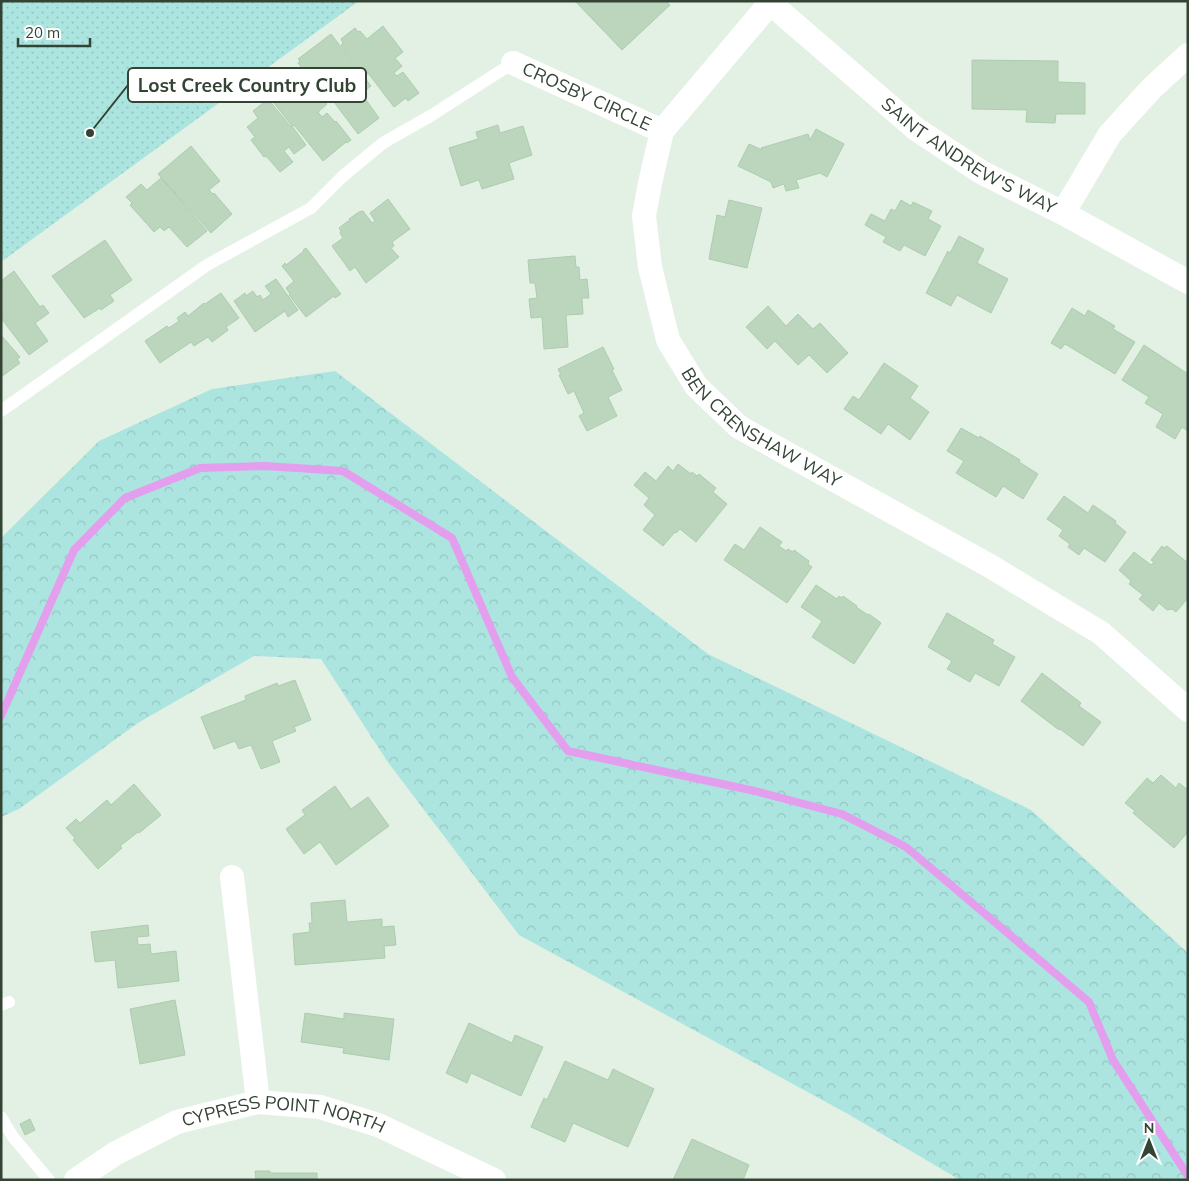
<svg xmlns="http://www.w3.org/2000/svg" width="1189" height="1181" font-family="Mulish,sans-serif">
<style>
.grass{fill:url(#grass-dots)}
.forest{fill:url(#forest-crowns)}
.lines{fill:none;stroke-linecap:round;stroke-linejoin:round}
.stream{stroke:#e39fee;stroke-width:8}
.building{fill:#bcd5bd;stroke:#accdae}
.service{stroke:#fff;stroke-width:12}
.minor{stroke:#fff;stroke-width:24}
.labels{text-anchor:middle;stroke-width:4;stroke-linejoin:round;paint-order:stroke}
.street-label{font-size:18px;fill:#334334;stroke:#fff}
.leader{fill:none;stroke:#334334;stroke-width:2}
.callout-dot{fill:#334334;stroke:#fff;stroke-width:2}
.callout{fill:#fff;stroke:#334334;stroke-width:2}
.callout-label{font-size:19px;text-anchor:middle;font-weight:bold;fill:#334334}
</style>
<defs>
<pattern id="grass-dots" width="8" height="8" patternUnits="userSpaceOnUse" patternTransform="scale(1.25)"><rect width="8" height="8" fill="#ace5e0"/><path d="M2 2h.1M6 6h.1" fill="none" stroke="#94c6c1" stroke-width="1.8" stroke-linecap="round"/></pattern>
<pattern id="forest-crowns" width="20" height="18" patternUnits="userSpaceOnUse" patternTransform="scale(1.25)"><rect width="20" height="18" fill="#ace5e0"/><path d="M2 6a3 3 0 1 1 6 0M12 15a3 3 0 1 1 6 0" fill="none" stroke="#94c6c1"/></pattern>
</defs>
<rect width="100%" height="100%" fill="#e3f1e5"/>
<path class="grass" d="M 1,1 L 359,1 L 1,262 Z"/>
<path class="forest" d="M 335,371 L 708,654 L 1031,810 L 1188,953 L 1188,1180 L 960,1180 L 848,1114 L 519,935 L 387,761 L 321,659 L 254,656 L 138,723 L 19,809 L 1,817 L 1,538 L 99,441 L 212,389 Z"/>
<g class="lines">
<path class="stream" d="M 1,716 L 74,550 L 125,498 L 200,468 L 265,466 L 343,471 L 452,538 L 512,677 L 568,751 L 755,791 L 842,814 L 906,847 L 1089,1002 L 1113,1060 L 1188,1176"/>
</g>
<path class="building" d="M 575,1 L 666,1 L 670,5 L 622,50 Z
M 383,26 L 403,52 L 395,58 L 402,66 L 394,73 L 397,76 L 403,72 L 419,93 L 408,101 L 406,98 L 394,107 L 368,73 L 365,76 L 341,45 L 343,43 L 341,39 L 355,28 L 358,32 L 360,31 L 367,39 Z
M 331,34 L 371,86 L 357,97 L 351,89 L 349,91 L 357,102 L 364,97 L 379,118 L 358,134 L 331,98 L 327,100 L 298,63 L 300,61 L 298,59 Z
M 972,60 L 1058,61 L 1058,82 L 1085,83 L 1085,114 L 1056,114 L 1055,123 L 1026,122 L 1027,110 L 972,109 Z
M 306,79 L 327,104 L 318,112 L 322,117 L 327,113 L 335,122 L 336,121 L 351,140 L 347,143 L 346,142 L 323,161 L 294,125 L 292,126 L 270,98 L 268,99 L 266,98 L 284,83 L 290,92 Z
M 268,99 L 291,127 L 292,126 L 306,145 L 294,154 L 289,147 L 284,151 L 293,162 L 280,172 L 266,156 L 264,157 L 251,140 L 255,137 L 247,127 L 258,118 L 253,111 Z
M 498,125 L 500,133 L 523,126 L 532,155 L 509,163 L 514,179 L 482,189 L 479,180 L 461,186 L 449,148 L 478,139 L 476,132 Z
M 816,129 L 844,144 L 827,177 L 820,173 L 796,180 L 799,188 L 786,191 L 784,184 L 773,188 L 771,182 L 738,166 L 749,144 L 762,150 L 761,148 L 808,134 L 810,140 Z
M 191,146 L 220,181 L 209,190 L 213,194 L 214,193 L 232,214 L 211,233 L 158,174 Z
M 161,178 L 207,231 L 187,247 L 169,227 L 164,231 L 160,227 L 154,232 L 130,205 L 132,203 L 126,197 L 141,184 L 147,190 Z
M 388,199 L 410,229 L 392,242 L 394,246 L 391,248 L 399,257 L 366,283 L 355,267 L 350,271 L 332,246 L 343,238 L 340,233 L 341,231 L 339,228 L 348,221 L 348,222 L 350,221 L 349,219 L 359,212 L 363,211 L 372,223 L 375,221 L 370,213 Z
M 729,200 L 762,208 L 747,268 L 709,259 L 717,215 L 725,217 Z
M 901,200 L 911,206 L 913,202 L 932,211 L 928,219 L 941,226 L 925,256 L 904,245 L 900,251 L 883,242 L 886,237 L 865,225 L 871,214 L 885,221 L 891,209 L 895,211 Z
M 959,236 L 984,249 L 977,263 L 1008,279 L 991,313 L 957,295 L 951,306 L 926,293 L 948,251 L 950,253 Z
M 105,240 L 132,280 L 110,295 L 114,301 L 101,310 L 100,308 L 84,318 L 52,276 Z
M 306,248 L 341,294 L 335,298 L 334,296 L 306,317 L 289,295 L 290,294 L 286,288 L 294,281 L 282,266 L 285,263 L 286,265 L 304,251 L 303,250 Z
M 575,256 L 576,267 L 579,267 L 580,280 L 587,279 L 589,298 L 582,298 L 583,314 L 566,315 L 568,347 L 544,349 L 542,317 L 531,318 L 529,299 L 537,298 L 535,283 L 530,283 L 528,260 Z
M 14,271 L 40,307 L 43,305 L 49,313 L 35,323 L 48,341 L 29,355 L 1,318 L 1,281 Z
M 276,279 L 298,310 L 288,317 L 285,311 L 255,332 L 234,301 L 245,293 L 246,296 L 253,291 L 257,297 L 260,295 L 263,300 L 271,294 L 265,286 Z
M 221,293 L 239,318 L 226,327 L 228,330 L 212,342 L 208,337 L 194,346 L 191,342 L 160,363 L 145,341 L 167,326 L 169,328 L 179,321 L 177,318 L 185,312 L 188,316 L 204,303 L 205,304 Z
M 768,306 L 786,326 L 798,314 L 813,329 L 820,323 L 848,353 L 827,373 L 809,355 L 798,365 L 775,341 L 767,349 L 746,327 Z
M 1072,308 L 1085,316 L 1088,310 L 1115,326 L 1113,329 L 1135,342 L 1115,374 L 1065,344 L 1061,349 L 1051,343 Z
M 1,335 L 20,357 L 17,359 L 20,363 L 1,377 Z
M 1144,345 L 1188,374 L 1188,431 L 1182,427 L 1175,439 L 1156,427 L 1163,414 L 1145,403 L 1149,397 L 1122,380 Z
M 603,347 L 614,369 L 612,370 L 622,390 L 608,397 L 617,416 L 587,431 L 579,416 L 584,413 L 574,391 L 568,394 L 559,375 L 561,375 L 558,369 Z
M 884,363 L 918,386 L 910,398 L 929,412 L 910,440 L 888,424 L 881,434 L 844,409 L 853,396 L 859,400 Z
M 961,428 L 979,438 L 980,436 L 1020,460 L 1019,462 L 1038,474 L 1023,499 L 1003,486 L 996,497 L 956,473 L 964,461 L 947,451 Z
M 678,464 L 691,474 L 692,472 L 697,476 L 699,474 L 716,488 L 713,492 L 727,504 L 696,542 L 680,529 L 676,533 L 675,532 L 663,546 L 643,530 L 655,515 L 644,505 L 649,498 L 634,485 L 645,472 L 656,481 L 668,466 L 673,471 Z
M 1064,496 L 1088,513 L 1093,505 L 1116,521 L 1115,523 L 1126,532 L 1105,562 L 1084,548 L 1079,555 L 1068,547 L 1070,544 L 1059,536 L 1063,530 L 1047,519 Z
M 760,527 L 782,542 L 779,546 L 786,551 L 788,549 L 793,552 L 794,550 L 809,561 L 808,564 L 812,567 L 787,603 L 724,560 L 735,544 L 744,550 Z
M 1162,546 L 1164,548 L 1167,546 L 1188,563 L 1188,598 L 1176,612 L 1172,609 L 1167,610 L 1159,603 L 1153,611 L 1139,599 L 1143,595 L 1129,584 L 1131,581 L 1119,570 L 1134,552 L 1151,565 L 1154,562 L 1151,560 Z
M 816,585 L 837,599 L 839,596 L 842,598 L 843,596 L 857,606 L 856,607 L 868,615 L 869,614 L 881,623 L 854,664 L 812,637 L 822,621 L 801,607 Z
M 947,613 L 994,640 L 992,644 L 1015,657 L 999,686 L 975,673 L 970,682 L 947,669 L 952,661 L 928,647 Z
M 1042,673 L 1081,703 L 1079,706 L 1101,722 L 1083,746 L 1060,729 L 1059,730 L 1021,701 Z
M 295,680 L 311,720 L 294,727 L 296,731 L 272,741 L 280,762 L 261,769 L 251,745 L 239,749 L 235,741 L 214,749 L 201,717 L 246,700 L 245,696 L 277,683 L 278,686 Z
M 1161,775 L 1176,788 L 1179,783 L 1188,790 L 1188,792 L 1185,795 L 1188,797 L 1188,832 L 1174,848 L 1133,813 L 1135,811 L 1125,803 L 1147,778 L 1153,783 Z
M 134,784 L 161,815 L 139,833 L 138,832 L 120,846 L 122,848 L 98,869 L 73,840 L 75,838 L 66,828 L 76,819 L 80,823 L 107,800 L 111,805 Z
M 335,786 L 351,809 L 368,797 L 389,826 L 336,865 L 320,842 L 304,854 L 286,829 L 305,815 L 302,810 Z
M 345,900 L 347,922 L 382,919 L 382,927 L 394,926 L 396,945 L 384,946 L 385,958 L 295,965 L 293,934 L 310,932 L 309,923 L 312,923 L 311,903 Z
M 148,925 L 149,936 L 137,937 L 138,945 L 150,944 L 151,954 L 176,951 L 179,981 L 118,988 L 115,960 L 95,962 L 91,932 Z
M 175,1000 L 185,1055 L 140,1064 L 130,1009 Z
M 305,1013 L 344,1019 L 344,1013 L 394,1019 L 389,1060 L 343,1053 L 344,1048 L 301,1042 Z
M 469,1023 L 512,1043 L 515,1035 L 543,1047 L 521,1096 L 471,1073 L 467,1083 L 446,1073 Z
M 565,1061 L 608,1080 L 613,1069 L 654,1089 L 628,1147 L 573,1123 L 565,1142 L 531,1127 L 544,1098 L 547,1100 Z
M 30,1119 L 35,1130 L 25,1135 L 20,1124 Z
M 692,1139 L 749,1165 L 743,1180 L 673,1180 Z
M 255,1171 L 270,1171 L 270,1173 L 317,1173 L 317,1180 L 256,1180 Z"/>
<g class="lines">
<path class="service" d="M 1,411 L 207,265 L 311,208 L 343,176 L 383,143 L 432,115 L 513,63
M 1,1005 L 9,1002
M 1,1117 L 13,1137 L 49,1180"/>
<g class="minor">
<path id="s1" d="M 772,1 L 662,131 L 650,183 L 644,216 L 650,267 L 668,340 L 696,386 L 739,427 L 990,566 L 1101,633 L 1188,710"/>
<path id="s2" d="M 770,3 L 916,129 L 981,172 L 1063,213 L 1188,282"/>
<path id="s3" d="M 513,63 L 662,131"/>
<path d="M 1063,213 L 1110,134 L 1152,88 L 1188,55"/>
<path d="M 232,877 L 258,1102"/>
<path id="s4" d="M 76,1180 L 116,1153 L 177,1122 L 258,1102 L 320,1107 L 378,1125 L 494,1180"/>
</g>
</g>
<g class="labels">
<g class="street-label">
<text dy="6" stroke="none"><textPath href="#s3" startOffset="81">CROSBY CIRCLE</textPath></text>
<text dy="6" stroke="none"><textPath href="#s2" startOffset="252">SAINT ANDREW'S WAY</textPath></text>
<text dy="6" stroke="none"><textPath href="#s1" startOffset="515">BEN CRENSHAW WAY</textPath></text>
<text dy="6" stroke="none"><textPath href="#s4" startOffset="226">CYPRESS POINT NORTH</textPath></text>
</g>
</g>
<path class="leader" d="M90 133L128 85"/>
<circle class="callout-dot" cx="90" cy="133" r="5"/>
<rect class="callout" x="128" y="68" width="238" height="34" rx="5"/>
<g class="callout-label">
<text x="247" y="92">Lost Creek Country Club</text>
</g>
<rect width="1189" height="1181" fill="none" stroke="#334334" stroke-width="5"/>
<g transform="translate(1149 1141)" stroke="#ffffff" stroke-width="4" paint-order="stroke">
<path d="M0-4L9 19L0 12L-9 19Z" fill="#334334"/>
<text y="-8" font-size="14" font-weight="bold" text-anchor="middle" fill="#334334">N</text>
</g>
<path d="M18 38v8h72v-8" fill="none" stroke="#334334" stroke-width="2.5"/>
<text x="25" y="38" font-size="15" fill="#334334" stroke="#ffffff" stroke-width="4" paint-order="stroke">20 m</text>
</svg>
